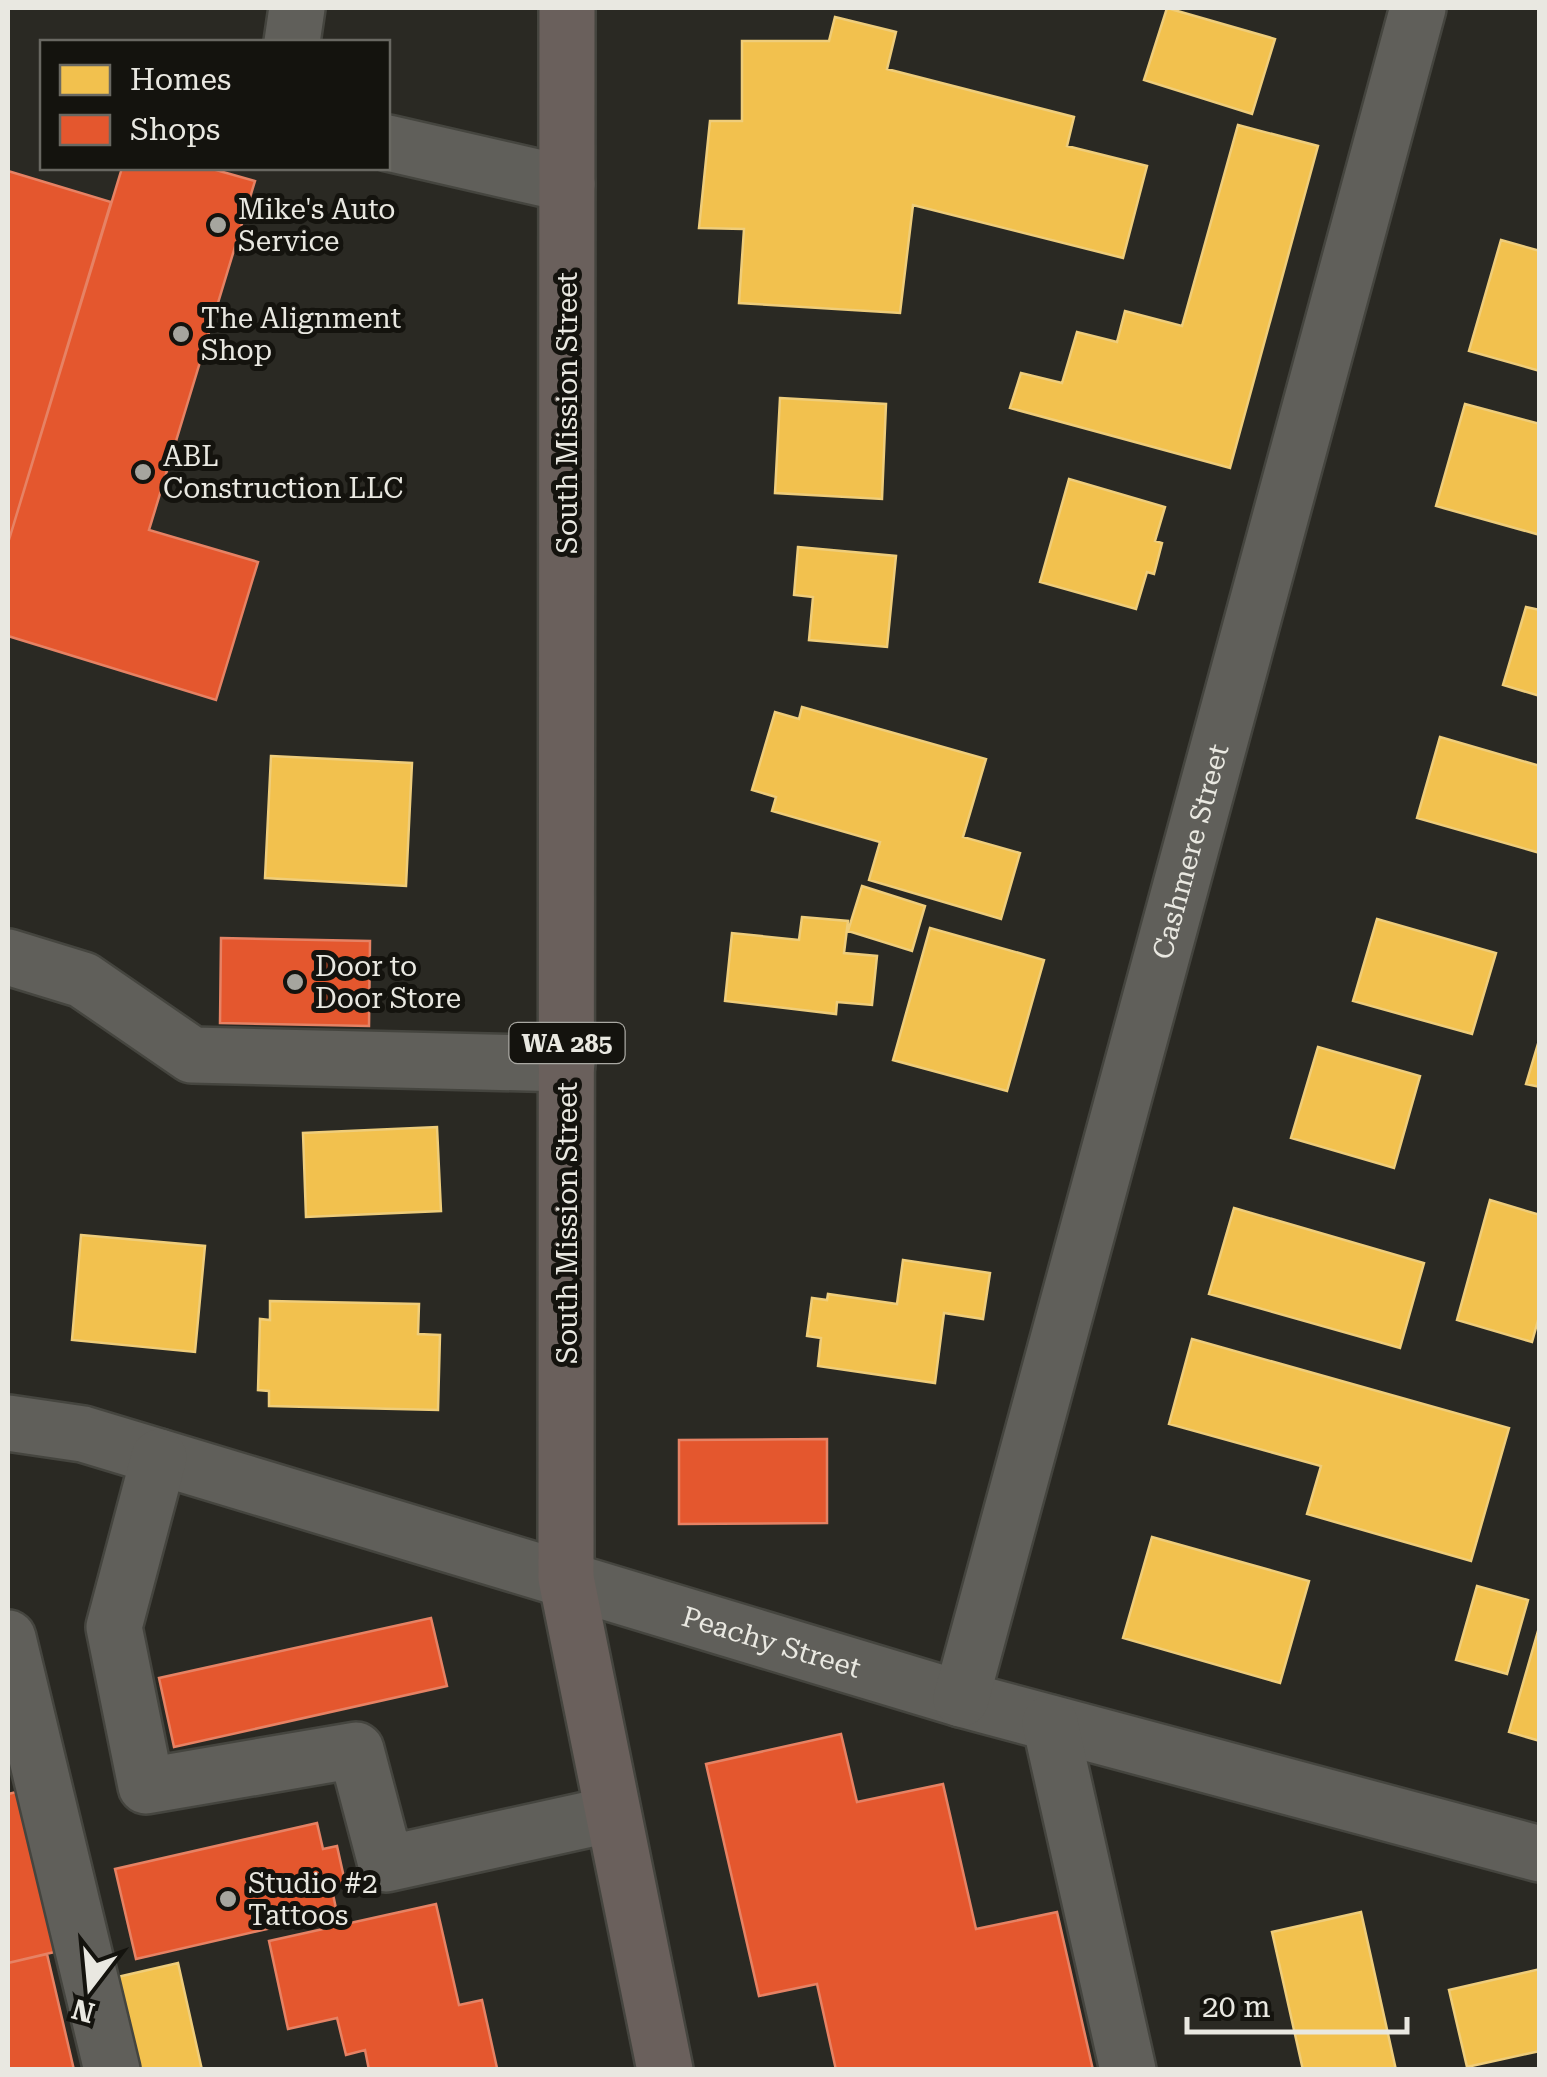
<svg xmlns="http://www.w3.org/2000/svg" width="1547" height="2077" font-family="'Roboto Serif',serif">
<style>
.homes{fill:#f2c14e;stroke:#efcd7a;stroke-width:2.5}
.shops{fill:#e4572e;stroke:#e68264;stroke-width:2.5}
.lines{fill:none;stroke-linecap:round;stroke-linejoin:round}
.minor-casing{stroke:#45453f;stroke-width:60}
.major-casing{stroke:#45453f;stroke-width:60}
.minor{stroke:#605f5a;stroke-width:55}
.major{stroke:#6a605c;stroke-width:55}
.poi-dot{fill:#a6a59e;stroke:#14130e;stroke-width:4}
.labels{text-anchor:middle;stroke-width:10;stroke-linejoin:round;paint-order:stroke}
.shield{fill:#14130e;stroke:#a9a8a2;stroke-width:2.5}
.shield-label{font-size:25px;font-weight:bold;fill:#e9e8e1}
.poi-label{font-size:28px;fill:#e9e8e1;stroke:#14130e;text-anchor:start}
.street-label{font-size:28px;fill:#e9e8e1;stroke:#14130e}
</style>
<rect width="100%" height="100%" fill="#2a2923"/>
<path class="homes" d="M 1167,8 L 1275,39 L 1252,114 L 1144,80 Z
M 835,17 L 896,32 L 887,69 L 1074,117 L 1067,146 L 1147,166 L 1123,258 L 913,205 L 900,313 L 739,303 L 744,229 L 699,228 L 710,121 L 742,121 L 742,41 L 829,41 Z
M 1238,125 L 1318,146 L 1230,468 L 1010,408 L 1021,373 L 1062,383 L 1077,332 L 1117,342 L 1125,311 L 1182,326 Z
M 1501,240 L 1540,251 L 1540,371 L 1469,351 Z
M 780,398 L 886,404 L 882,499 L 775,493 Z
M 1465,404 L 1540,424 L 1540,535 L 1436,506 Z
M 1069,479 L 1165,507 L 1155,541 L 1162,543 L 1154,574 L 1147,572 L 1136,609 L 1040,582 Z
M 798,547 L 896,556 L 887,647 L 809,640 L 813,597 L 794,595 Z
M 1526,607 L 1540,610 L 1540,696 L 1503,685 Z
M 802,707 L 986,759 L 963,837 L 1020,853 L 1001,919 L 869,880 L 880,842 L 772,811 L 776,797 L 752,790 L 775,712 L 799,719 Z
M 1440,737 L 1540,766 L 1540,853 L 1417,818 Z
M 271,756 L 412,763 L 406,886 L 265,878 Z
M 862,886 L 925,906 L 912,951 L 848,931 Z
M 802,917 L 848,921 L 844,953 L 877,956 L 872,1005 L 837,1002 L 836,1014 L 725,1001 L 732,933 L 799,940 Z
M 1377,919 L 1496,953 L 1472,1034 L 1353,1001 Z
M 930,928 L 1044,960 L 1007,1091 L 893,1060 Z
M 1540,1037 L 1540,1087 L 1526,1084 Z
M 1318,1047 L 1420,1076 L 1394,1168 L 1291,1138 Z
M 437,1127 L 441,1211 L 306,1217 L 303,1133 Z
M 1490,1200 L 1540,1215 L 1540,1313 L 1532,1342 L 1457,1320 Z
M 1234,1208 L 1424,1263 L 1400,1348 L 1209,1294 Z
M 81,1235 L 205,1246 L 195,1352 L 72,1340 Z
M 903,1260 L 990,1273 L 983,1319 L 944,1313 L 935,1383 L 818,1366 L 821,1338 L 807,1336 L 812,1298 L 827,1300 L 828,1294 L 897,1304 Z
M 270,1301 L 419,1304 L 418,1334 L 440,1335 L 438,1410 L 269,1406 L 269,1391 L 258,1390 L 260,1319 L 270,1320 Z
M 1192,1339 L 1509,1428 L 1471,1561 L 1307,1514 L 1321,1466 L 1169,1424 Z
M 1152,1537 L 1309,1581 L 1280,1683 L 1123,1638 Z
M 1477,1586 L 1528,1600 L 1507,1674 L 1456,1660 Z
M 1540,1624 L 1540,1741 L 1509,1732 Z
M 1361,1912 L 1396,2070 L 1303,2070 L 1272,1932 Z
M 178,1963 L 202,2070 L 129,2070 L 109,1979 Z
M 1540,1969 L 1540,2051 L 1467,2067 L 1449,1990 Z"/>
<path class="shops" d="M 122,168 L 209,168 L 255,181 L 149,530 L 258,562 L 216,700 L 8,636 L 8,543 Z
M 8,171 L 111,202 L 8,543 Z
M 221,938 L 370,941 L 369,1026 L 220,1023 Z
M 827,1439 L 827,1523 L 679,1524 L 679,1440 Z
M 431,1618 L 447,1686 L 174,1747 L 159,1678 Z
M 841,1734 L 857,1802 L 943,1784 L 976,1929 L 1057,1912 L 1093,2070 L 836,2070 L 817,1984 L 759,1996 L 706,1764 Z
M 25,1790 L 63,1950 L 8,1963 L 8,1794 Z
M 317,1823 L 323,1849 L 337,1846 L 345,1882 L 331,1885 L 337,1913 L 136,1959 L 115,1869 Z
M 436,1904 L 459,2005 L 482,2000 L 497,2068 L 369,2070 L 365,2050 L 346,2055 L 337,2018 L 288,2029 L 269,1941 Z
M 47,1954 L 74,2070 L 8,2070 L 8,1963 Z"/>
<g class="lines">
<g class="minor-casing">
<g id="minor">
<path d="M 292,42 L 297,8"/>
<path d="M 388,143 L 567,184"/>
<path d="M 8,957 L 83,980 L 192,1055 L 567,1064"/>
<path id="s1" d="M 8,1423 L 83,1434 L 961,1699 L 1540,1854"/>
<path d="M 159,1457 L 114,1627 L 146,1786 L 356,1750 L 386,1864 L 613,1814"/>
<path d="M 8,1638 L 112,2070"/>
<path id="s2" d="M 961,1699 L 1418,8"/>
<path d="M 1050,1723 L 1128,2070"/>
</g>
</g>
<g class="major-casing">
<path id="major" d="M 567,8 L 566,1578 L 665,2070"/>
</g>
<use href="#minor" class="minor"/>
<use href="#major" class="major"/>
</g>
<g class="poi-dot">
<circle cx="218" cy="225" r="10"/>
<circle cx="181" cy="334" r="10"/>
<circle cx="143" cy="472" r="10"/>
<circle cx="295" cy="982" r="10"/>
<circle cx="228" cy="1899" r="10"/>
</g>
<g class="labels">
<rect class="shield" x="509.5" y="1023" width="115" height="40" rx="8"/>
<g class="shield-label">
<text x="567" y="1052">WA 285</text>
</g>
<g class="poi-label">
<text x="238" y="219">Mike's Auto<tspan x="238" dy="32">Service</tspan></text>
<text x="201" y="328">The Alignment<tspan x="201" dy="32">Shop</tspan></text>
<text x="163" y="466">ABL<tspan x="163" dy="32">Construction LLC</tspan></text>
<text x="315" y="976">Door to<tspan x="315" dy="32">Door Store</tspan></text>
<text x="248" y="1893">Studio #2<tspan x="248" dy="32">Tattoos</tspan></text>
</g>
<g class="street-label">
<text transform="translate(567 413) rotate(-90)" y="10">South Mission Street</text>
<text dy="10" stroke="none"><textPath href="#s2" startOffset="878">Cashmere Street</textPath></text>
<text transform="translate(567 1223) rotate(-90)" y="10">South Mission Street</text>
<text dy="10" stroke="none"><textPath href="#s1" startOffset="795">Peachy Street</textPath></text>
</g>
</g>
<rect width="1547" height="2077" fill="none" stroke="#e9e8e1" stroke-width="20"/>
<rect x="40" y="40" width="350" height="130" fill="#14130e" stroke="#696862" stroke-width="2.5"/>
<rect x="60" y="65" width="50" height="30" fill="#f2c14e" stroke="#696862" stroke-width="2.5"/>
<text x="130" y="90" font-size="30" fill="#e9e8e1">Homes</text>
<rect x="60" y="115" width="50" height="30" fill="#e4572e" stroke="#696862" stroke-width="2.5"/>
<text x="130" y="140" font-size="30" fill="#e9e8e1">Shops</text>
<g transform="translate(90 1987) rotate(196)" stroke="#14130e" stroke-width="8" paint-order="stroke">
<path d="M0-8L18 38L0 25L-18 38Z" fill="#e9e8e1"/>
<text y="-15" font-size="28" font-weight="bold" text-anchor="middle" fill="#e9e8e1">N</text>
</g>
<path d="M1187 2017v15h220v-15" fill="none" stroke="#e9e8e1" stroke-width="5"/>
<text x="1202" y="2017" font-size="30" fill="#e9e8e1" stroke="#14130e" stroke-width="8" paint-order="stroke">20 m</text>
</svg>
